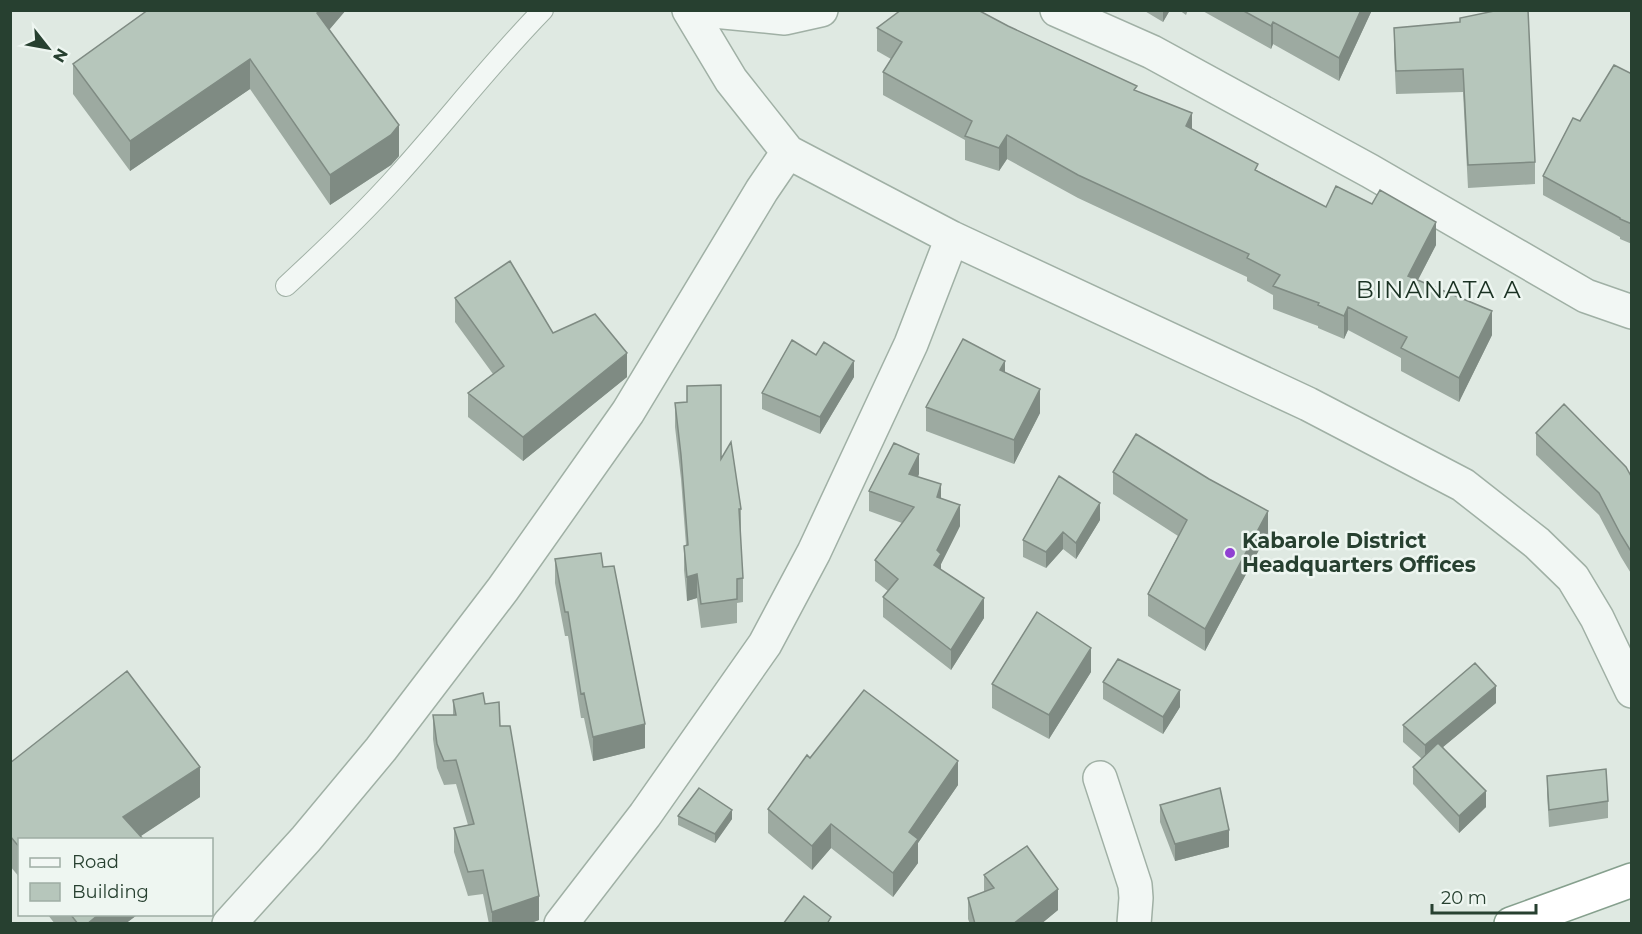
<svg xmlns="http://www.w3.org/2000/svg" width="1642" height="934" font-family="Montserrat,sans-serif">
<style>
.lines{fill:none;stroke-linecap:round;stroke-linejoin:round}
.lane-casing{stroke:#a0b0a5;stroke-width:22}
.street-casing{stroke:#a0b0a5;stroke-width:36}
.highway-casing{stroke:#86a08e;stroke-width:36}
.lane{stroke:#f2f7f4;stroke-width:20}
.street{stroke:#f2f7f4;stroke-width:33}
.highway{stroke:#fff;stroke-width:33}
.wall{fill:#9daaa1}
.shaded-wall{fill:#7f8b83}
.building{fill:#b6c6bb;stroke:#7f8b83;stroke-width:1.5}
.poi-dot{fill:#9040d2;stroke:#eef6f1;stroke-width:2}
.labels{text-anchor:middle;stroke-width:5;stroke-linejoin:round;paint-order:stroke}
.poi-label{font-size:21px;font-weight:bold;fill:#274030;stroke:#eef6f1;text-anchor:start}
.quarter-label{font-size:24px;letter-spacing:1.5px;fill:#1a3122;stroke:#eef6f1}
</style>
<rect width="100%" height="100%" fill="#dfe9e2"/>
<g class="lines">
<g class="lane-casing">
<path id="lane" d="M 286,286 C 324,251 362,215 397,176 C 446,122 491,63 543,10"/>
</g>
<g class="street-casing">
<path id="street" d="M 689,10 L 731,80 L 788,152 L 952,238 L 1308,404 L 1463,485 L 1537,543 L 1573,578 L 1597,618 L 1632,691
M 703,10 L 785,18 L 821,10
M 1057,10 L 1152,52 L 1370,171 L 1586,296 L 1632,312
M 1100,778 L 1135,885 L 1136,898 L 1134,924
M 229,924 L 306,839 L 381,749 L 503,589 L 628,412 L 762,190 L 788,152
M 561,924 L 645,815 L 765,644 L 814,552 L 911,344 L 952,238"/>
</g>
<g class="highway-casing">
<path id="highway" d="M 1511,924 L 1632,880"/>
</g>
<use href="#lane" class="lane"/>
<use href="#street" class="street"/>
<use href="#highway" class="highway"/>
</g>
<path class="wall" d="M 148,10 L 346,10 L 329,30 L 399,156 L 391,165 L 330,205 L 250,89 L 130,171 L 73,94 L 73,64 Z
M 1143,10 L 1170,10 L 1163,22 Z
M 1179,10 L 1188,10 L 1186,15 Z
M 1201,10 L 1372,10 L 1339,81 L 1273,44 L 1271,49 Z
M 1460,22 L 1535,162 L 1535,184 L 1468,188 L 1463,92 L 1396,94 L 1394,51 L 1394,28 Z
M 1008,26 L 1137,91 L 1192,129 L 1258,171 L 1326,207 L 1436,245 L 1418,280 L 1492,335 L 1459,402 L 1401,371 L 1401,358 L 1348,330 L 1344,339 L 1318,328 L 1318,326 L 1273,309 L 1273,295 L 1247,281 L 1247,277 L 1078,198 L 1007,159 L 999,171 L 965,160 L 965,140 L 883,95 L 883,72 L 891,59 L 877,51 L 877,28 Z
M 1632,74 L 1632,244 L 1620,239 L 1620,237 L 1543,195 L 1543,176 L 1580,121 Z
M 455,298 L 553,333 L 627,377 L 523,461 L 468,417 L 468,393 L 493,374 L 455,322 Z
M 1005,372 L 1040,413 L 1014,464 L 926,431 L 926,407 Z
M 854,377 L 820,434 L 762,409 L 762,393 Z
M 675,403 L 721,459 L 741,509 L 741,533 L 740,533 L 743,578 L 743,602 L 737,603 L 737,623 L 701,628 L 697,598 L 687,601 L 684,570 L 684,546 L 686,545 L 681,479 L 675,427 Z
M 1536,433 L 1632,478 L 1632,575 L 1621,557 L 1599,515 L 1536,455 Z
M 1113,472 L 1209,479 L 1268,533 L 1205,651 L 1148,616 L 1148,594 L 1178,536 L 1113,494 Z
M 919,474 L 918,477 L 941,499 L 960,526 L 941,564 L 941,569 L 984,618 L 951,670 L 883,617 L 883,597 L 888,591 L 875,581 L 875,560 L 902,523 L 869,511 L 869,491 Z
M 1100,520 L 1076,559 L 1063,549 L 1046,568 L 1023,557 L 1023,540 Z
M 555,559 L 603,567 L 645,748 L 593,761 L 584,718 L 581,718 L 568,636 L 565,636 L 555,583 Z
M 1091,672 L 1049,739 L 992,708 L 992,684 Z
M 1103,682 L 1180,707 L 1163,734 L 1103,699 Z
M 453,700 L 485,704 L 500,726 L 539,920 L 528,924 L 489,924 L 483,894 L 468,896 L 454,852 L 454,828 L 468,825 L 456,784 L 444,785 L 437,768 L 433,739 L 433,715 L 453,715 Z
M 1496,703 L 1443,747 L 1486,807 L 1459,833 L 1413,784 L 1413,767 L 1422,759 L 1403,742 L 1403,725 Z
M 810,758 L 958,785 L 918,843 L 918,863 L 893,897 L 831,848 L 812,870 L 768,833 L 768,809 Z
M 10,763 L 200,797 L 140,836 L 20,840 L 20,878 L 10,866 Z
M 1547,776 L 1608,801 L 1608,818 L 1549,827 L 1547,793 Z
M 1160,805 L 1229,847 L 1175,861 L 1160,822 Z
M 678,816 L 732,819 L 715,843 L 678,825 Z
M 984,875 L 1058,910 L 1041,924 L 970,924 L 968,919 L 968,898 L 984,892 Z
M 48,915 L 137,915 L 125,924 L 55,924 Z"/>
<path class="shaded-wall" d="M 320,10 L 346,10 L 317,44 L 317,13 Z
M 1163,10 L 1170,10 L 1163,22 Z
M 1361,10 L 1372,10 L 1339,81 L 1339,58 Z
M 1273,22 L 1273,44 L 1271,49 L 1271,26 Z
M 250,59 L 250,89 L 130,171 L 130,141 Z
M 1192,113 L 1192,136 L 1186,126 Z
M 399,125 L 399,156 L 391,165 L 330,205 L 330,175 Z
M 1007,135 L 1007,159 L 999,171 L 999,148 Z
M 1436,222 L 1436,245 L 1408,299 L 1408,276 Z
M 1348,307 L 1348,330 L 1344,339 L 1344,316 Z
M 1492,311 L 1492,335 L 1459,402 L 1459,378 Z
M 627,353 L 627,377 L 523,461 L 523,437 Z
M 854,361 L 854,377 L 820,434 L 820,417 Z
M 1005,361 L 1005,385 L 1000,370 Z
M 1040,389 L 1040,413 L 1014,464 L 1014,440 Z
M 919,454 L 919,474 L 909,495 L 909,474 Z
M 941,484 L 941,505 L 937,497 Z
M 1100,503 L 1100,520 L 1076,559 L 1076,543 Z
M 960,505 L 960,526 L 941,564 L 941,574 L 934,565 L 937,550 Z
M 1268,511 L 1268,533 L 1205,651 L 1205,629 Z
M 1063,532 L 1063,549 L 1046,568 L 1046,552 Z
M 697,574 L 697,598 L 687,601 L 687,577 Z
M 984,598 L 984,618 L 951,670 L 951,650 Z
M 1091,648 L 1091,672 L 1049,739 L 1049,715 Z
M 1496,686 L 1496,703 L 1425,762 L 1425,745 Z
M 1180,690 L 1180,707 L 1163,734 L 1163,717 Z
M 645,724 L 645,748 L 593,761 L 593,737 Z
M 958,761 L 958,785 L 918,843 L 918,863 L 893,897 L 893,873 L 909,832 Z
M 200,767 L 200,797 L 135,840 L 123,817 Z
M 1486,791 L 1486,807 L 1459,833 L 1459,816 Z
M 732,810 L 732,819 L 715,843 L 715,834 Z
M 831,824 L 831,848 L 812,870 L 812,846 Z
M 1229,830 L 1229,847 L 1175,861 L 1175,844 Z
M 1058,889 L 1058,910 L 1041,924 L 1013,924 Z
M 539,896 L 539,920 L 528,924 L 492,924 L 492,912 Z
M 98,915 L 137,915 L 125,924 L 87,924 Z"/>
<path class="building" d="M 148,10 L 320,10 L 317,13 L 399,125 L 391,135 L 330,175 L 250,59 L 130,141 L 73,64 Z
M 901,10 L 978,10 L 1008,26 L 1137,86 L 1134,90 L 1192,113 L 1186,126 L 1258,164 L 1255,170 L 1326,207 L 1336,186 L 1372,204 L 1380,190 L 1436,222 L 1408,276 L 1492,311 L 1459,378 L 1401,348 L 1407,337 L 1348,307 L 1344,316 L 1318,305 L 1319,303 L 1273,286 L 1280,275 L 1247,258 L 1249,254 L 1078,175 L 1007,135 L 999,148 L 965,136 L 972,121 L 883,72 L 902,42 L 877,28 Z
M 1242,10 L 1361,10 L 1339,58 L 1273,22 L 1271,26 Z
M 1499,10 L 1528,10 L 1535,162 L 1468,165 L 1463,69 L 1396,71 L 1394,28 L 1460,22 L 1460,18 Z
M 1614,65 L 1632,74 L 1632,224 L 1620,219 L 1620,218 L 1543,176 L 1573,118 L 1580,121 Z
M 510,261 L 553,333 L 595,314 L 627,353 L 523,437 L 468,393 L 504,366 L 455,298 Z
M 963,339 L 1005,361 L 1000,370 L 1040,389 L 1014,440 L 926,407 Z
M 792,340 L 816,355 L 824,342 L 854,361 L 820,417 L 762,393 Z
M 721,385 L 721,459 L 731,442 L 741,509 L 739,509 L 743,578 L 737,579 L 737,599 L 701,604 L 697,574 L 687,577 L 684,546 L 688,545 L 681,455 L 675,403 L 687,402 L 687,386 Z
M 1564,404 L 1626,467 L 1632,478 L 1632,553 L 1621,535 L 1599,493 L 1536,433 Z
M 1136,434 L 1209,479 L 1268,511 L 1205,629 L 1148,594 L 1187,520 L 1113,472 Z
M 894,443 L 919,454 L 909,474 L 941,484 L 937,497 L 960,505 L 937,550 L 941,554 L 934,565 L 984,598 L 951,650 L 883,597 L 898,579 L 875,560 L 914,507 L 869,491 Z
M 1059,476 L 1100,503 L 1076,543 L 1063,532 L 1046,552 L 1023,540 Z
M 601,553 L 603,567 L 614,566 L 645,724 L 593,737 L 584,693 L 581,694 L 568,612 L 565,612 L 555,559 Z
M 1037,612 L 1091,648 L 1049,715 L 992,684 Z
M 1118,659 L 1180,690 L 1163,717 L 1103,682 Z
M 1475,663 L 1496,686 L 1425,745 L 1403,725 Z
M 127,671 L 200,767 L 123,817 L 144,840 L 20,840 L 20,848 L 10,836 L 10,763 Z
M 864,690 L 958,761 L 909,832 L 918,839 L 893,873 L 831,824 L 812,846 L 768,809 L 807,755 L 810,758 Z
M 483,693 L 485,704 L 499,702 L 500,726 L 510,726 L 539,896 L 492,912 L 483,870 L 468,872 L 454,828 L 474,824 L 456,760 L 444,761 L 437,744 L 433,715 L 456,715 L 453,700 Z
M 1438,743 L 1486,791 L 1459,816 L 1413,767 Z
M 1606,769 L 1608,801 L 1549,810 L 1547,776 Z
M 699,788 L 732,810 L 715,834 L 678,816 Z
M 1220,788 L 1229,830 L 1175,844 L 1160,805 Z
M 1027,846 L 1058,889 L 1013,924 L 975,924 L 968,898 L 994,888 L 984,875 Z
M 804,896 L 831,917 L 827,924 L 783,924 Z
M 71,915 L 98,915 L 87,924 L 78,924 Z"/>
<circle class="poi-dot" cx="1230" cy="553" r="6"/>
<g class="labels">
<g class="poi-label">
<text x="1242" y="548">Kabarole District<tspan x="1242" dy="24">Headquarters Offices</tspan></text>
</g>
<g class="quarter-label">
<text x="1439" y="298">BINANATA A</text>
</g>
</g>
<rect width="1642" height="934" fill="none" stroke="#274030" stroke-width="24"/>
<rect x="18" y="838" width="195" height="78" fill="#eef6f1" stroke="#9eada4" stroke-width="1.5"/>
<rect x="30" y="858" width="30" height="9" fill="#f2f7f4" stroke="#9eada4" stroke-width="1.5"/>
<text x="72" y="868" font-size="18" fill="#274030">Road</text>
<rect x="30" y="883" width="30" height="18" fill="#b6c6bb" stroke="#9eada4" stroke-width="1.5"/>
<text x="72" y="898" font-size="18" fill="#274030">Building</text>
<g transform="translate(48 48) rotate(121)" stroke="#eef6f1" stroke-width="4.5" paint-order="stroke">
<path d="M0-4.5L10 22L0 15L-10 22Z" fill="#274030"/>
<text y="-9" font-size="16" font-weight="bold" text-anchor="middle" fill="#274030">N</text>
</g>
<path d="M1432 904v9h104v-9" fill="none" stroke="#274030" stroke-width="3"/>
<text x="1441" y="904" font-size="18" fill="#274030" stroke="#eef6f1" stroke-width="4.5" paint-order="stroke">20 m</text>
</svg>
